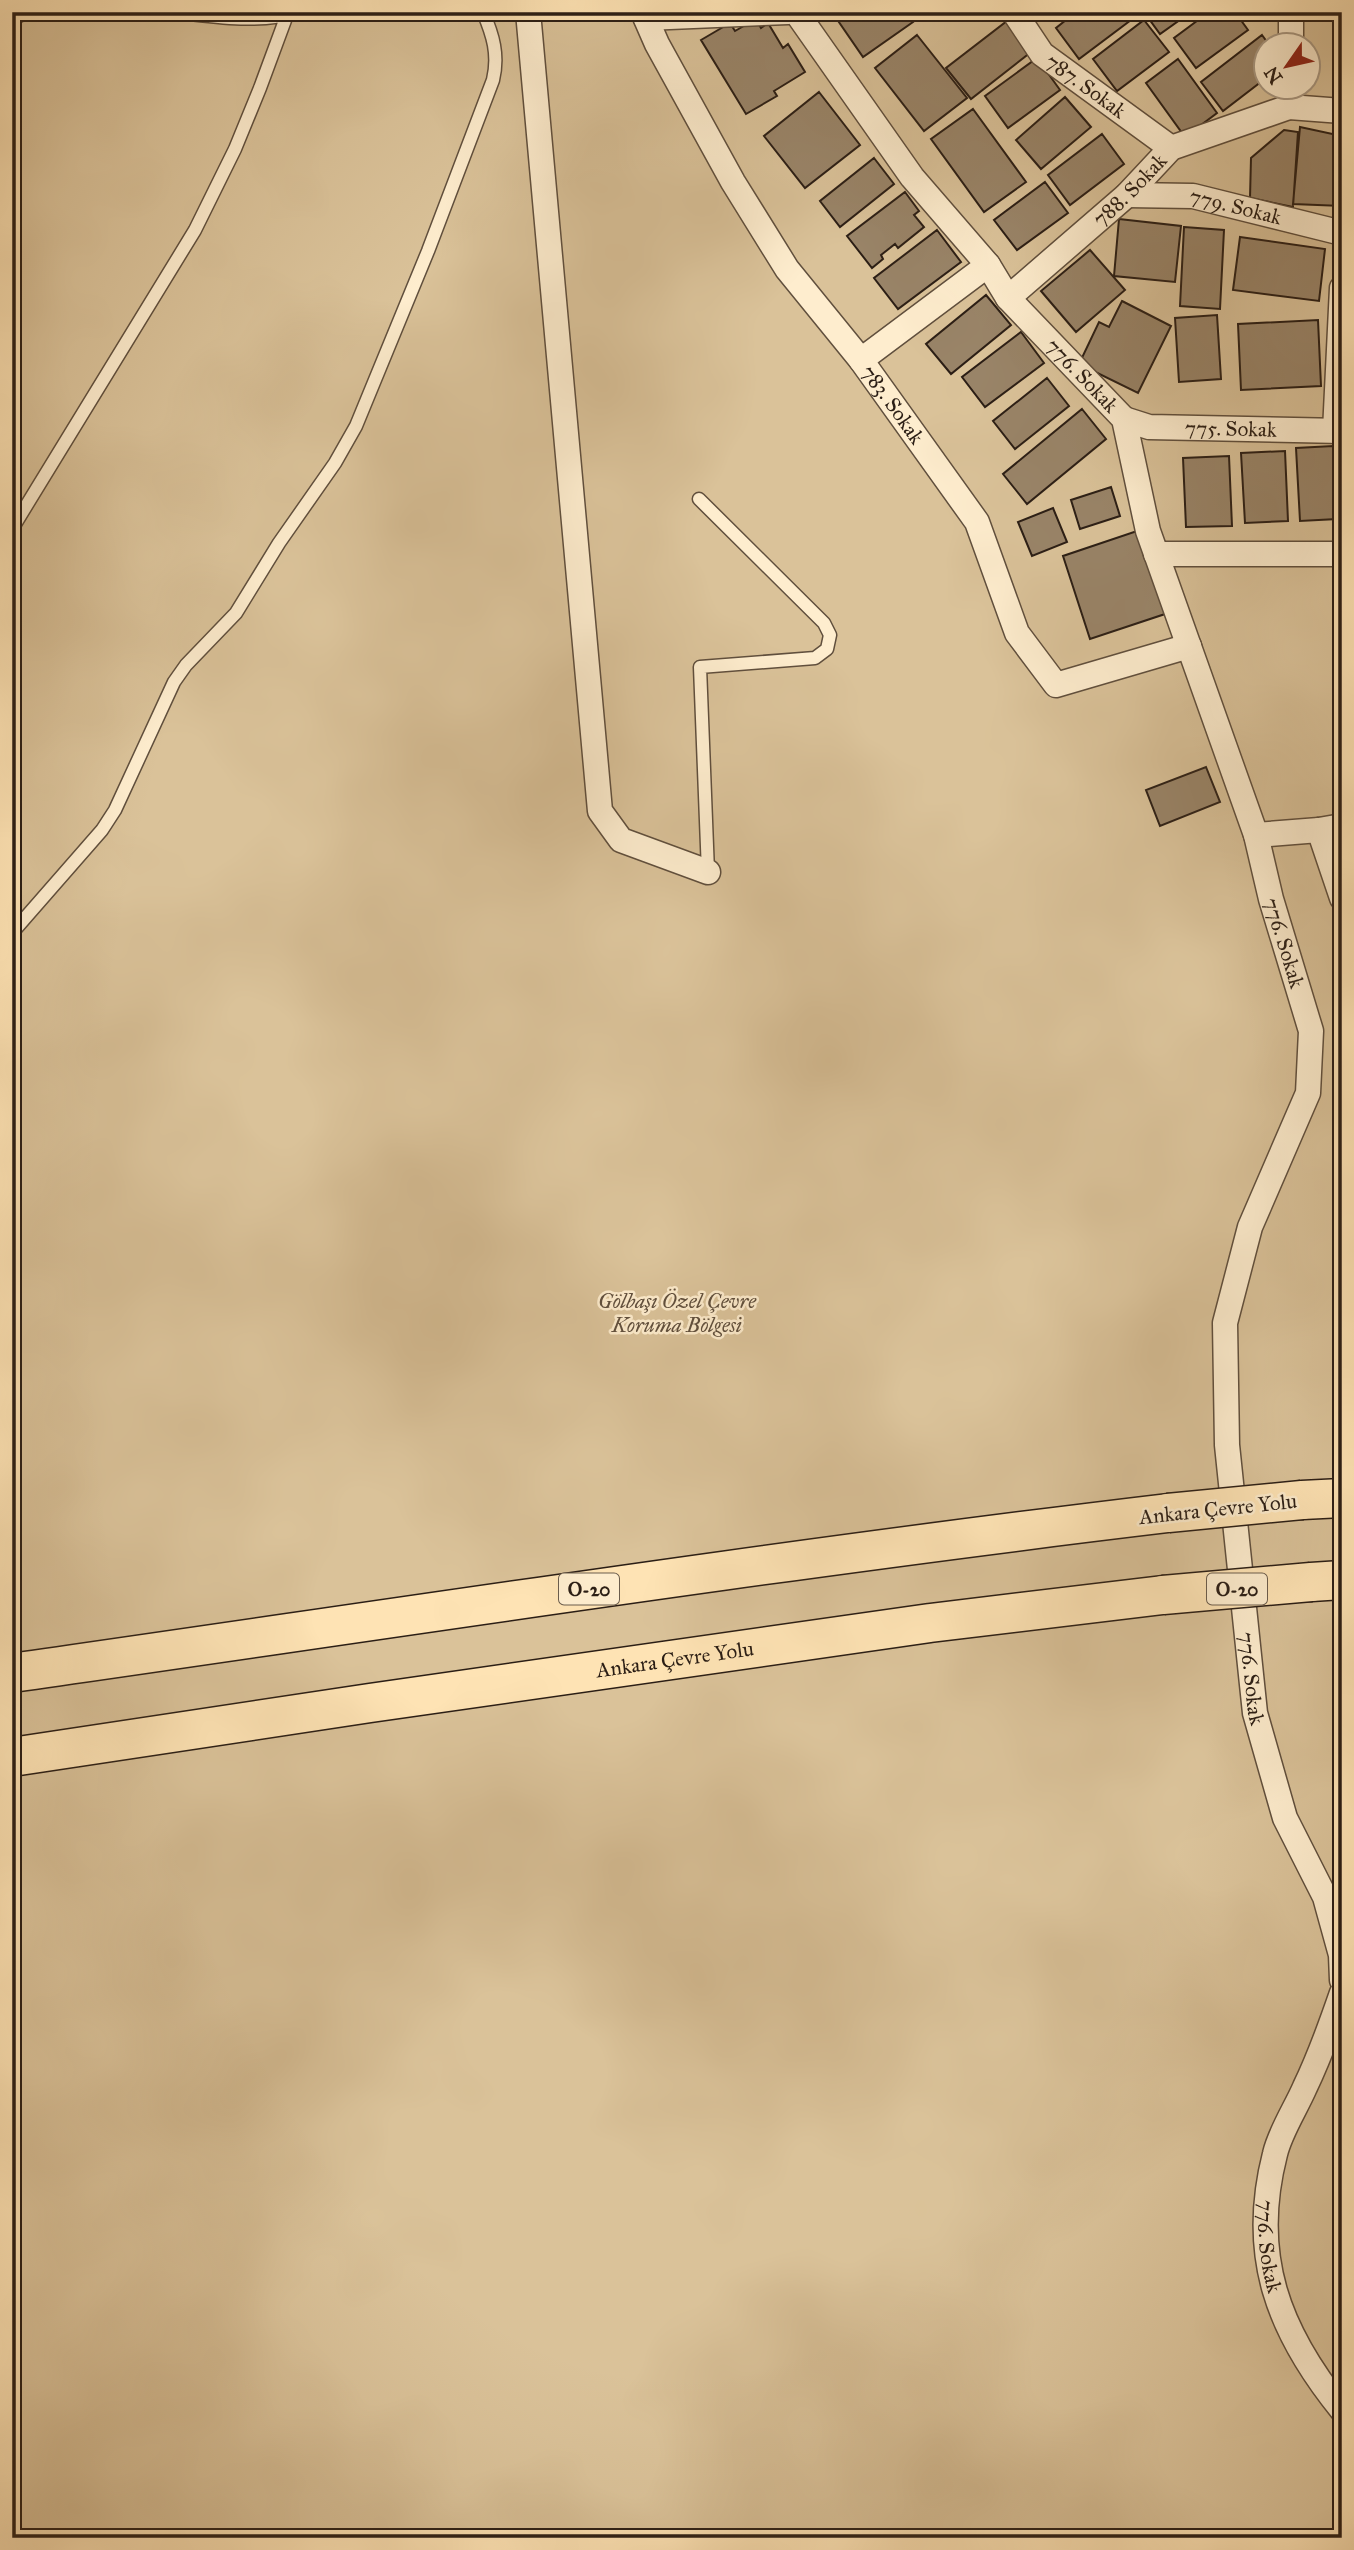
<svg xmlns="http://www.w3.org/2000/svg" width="1354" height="2550" font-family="'IM FELL Great Primer',serif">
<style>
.green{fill:#dac299;stroke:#827057;stroke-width:2;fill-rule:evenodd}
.building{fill:#998468;stroke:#2b1e15;stroke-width:2}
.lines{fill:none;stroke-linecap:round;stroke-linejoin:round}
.service-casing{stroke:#604f3d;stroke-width:15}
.minor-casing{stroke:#604f3d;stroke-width:27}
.motorway-casing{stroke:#2b1e15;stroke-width:41}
.service{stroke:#feedce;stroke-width:12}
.minor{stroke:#feedce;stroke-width:24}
.motorway{stroke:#fee3b4;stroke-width:38}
.motorway-bridge-casing{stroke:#2b1e15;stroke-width:41;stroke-linecap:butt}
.motorway-bridge{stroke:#fee3b4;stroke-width:38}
.labels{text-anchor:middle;stroke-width:5;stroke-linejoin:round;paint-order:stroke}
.shield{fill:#feedce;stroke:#6a5c4c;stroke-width:2}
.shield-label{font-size:19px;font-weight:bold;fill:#2b1e15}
.street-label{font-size:21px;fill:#2b1e15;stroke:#feedce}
.park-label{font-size:21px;font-style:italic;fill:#604f3d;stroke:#feedce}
</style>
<rect width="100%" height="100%" fill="#fee3b4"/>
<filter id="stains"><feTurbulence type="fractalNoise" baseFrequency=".00286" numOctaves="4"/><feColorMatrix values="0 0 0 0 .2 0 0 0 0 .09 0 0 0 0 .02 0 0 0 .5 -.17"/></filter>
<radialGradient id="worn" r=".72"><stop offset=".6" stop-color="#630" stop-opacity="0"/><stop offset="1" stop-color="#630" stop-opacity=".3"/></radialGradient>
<path class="green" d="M 12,12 L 1342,12 L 1342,2538 L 12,2538 ZM 1266,46 L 1308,46 L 1308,88 L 1266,88 Z"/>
<path class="building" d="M 832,12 L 906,12 L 913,22 L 863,57 Z
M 1076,12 L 1132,12 L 1135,17 L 1079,59 L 1056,28 Z
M 1144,12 L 1191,12 L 1160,34 Z
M 1209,12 L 1235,12 L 1248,30 L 1196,68 L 1174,38 Z
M 756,19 L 761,28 L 768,23 L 783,48 L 788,44 L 805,72 L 774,91 L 777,96 L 746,114 L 701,40 L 730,23 L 735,31 Z
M 1144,20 L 1169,52 L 1117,91 L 1093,59 Z
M 1007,21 L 1031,52 L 971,99 L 946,68 Z
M 917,35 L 967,98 L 924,131 L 875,68 Z
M 1262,35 L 1270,46 L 1266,46 L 1266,78 L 1223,111 L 1201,82 Z
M 1037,58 L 1060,90 L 1008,128 L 985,96 Z
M 1178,59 L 1217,113 L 1185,137 L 1146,83 Z
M 819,92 L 860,145 L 805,188 L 764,136 Z
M 1065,97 L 1091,127 L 1041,169 L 1016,140 Z
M 973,109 L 1026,182 L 984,212 L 931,139 Z
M 1300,127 L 1342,136 L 1342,206 L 1293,204 Z
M 1284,130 L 1298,132 L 1293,207 L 1250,198 L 1251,158 Z
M 1102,134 L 1124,164 L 1070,205 L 1048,175 Z
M 874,158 L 894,184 L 840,227 L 820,201 Z
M 1045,182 L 1068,213 L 1017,250 L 994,220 Z
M 905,192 L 919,211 L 914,215 L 924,227 L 898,248 L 895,244 L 881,255 L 883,259 L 872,268 L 847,236 Z
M 1119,219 L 1181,226 L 1175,282 L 1114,276 Z
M 1184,227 L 1224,230 L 1220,309 L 1180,306 Z
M 937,230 L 961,262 L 898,309 L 874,278 Z
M 1240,237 L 1325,249 L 1319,301 L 1233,290 Z
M 1090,250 L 1125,290 L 1076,332 L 1041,291 Z
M 986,295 L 1011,325 L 951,374 L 926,344 Z
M 1122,301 L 1171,326 L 1138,393 L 1079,364 L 1099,322 L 1109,327 Z
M 1217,315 L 1221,379 L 1179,382 L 1175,318 Z
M 1318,320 L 1321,386 L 1241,390 L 1238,324 Z
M 1021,332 L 1044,363 L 985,407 L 962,377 Z
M 1047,378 L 1069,406 L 1015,449 L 993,421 Z
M 1082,409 L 1106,439 L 1027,504 L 1003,474 Z
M 1333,446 L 1337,519 L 1300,521 L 1296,448 Z
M 1285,451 L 1288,521 L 1245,523 L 1241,453 Z
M 1229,456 L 1232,526 L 1186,527 L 1183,458 Z
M 1111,487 L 1120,516 L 1080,529 L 1071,500 Z
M 1053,508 L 1067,542 L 1032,556 L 1018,522 Z
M 1137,531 L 1165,614 L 1090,639 L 1063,556 Z
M 1206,767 L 1220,802 L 1160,826 L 1146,790 Z"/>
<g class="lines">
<g class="service-casing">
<path id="service" d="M 174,12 C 214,17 259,24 297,12
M 12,20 L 26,12
M 699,499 L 824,623 L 830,635 L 827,649 L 815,658 L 700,667 L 708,872
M 12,529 L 195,230 L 235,149 L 260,88 L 287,15
M 12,933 L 102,830 L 115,810 L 174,682 L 186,665 L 236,613 L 279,543 L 335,463 L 356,426 L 428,251 L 493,80 C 499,55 493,35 483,12"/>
</g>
<g class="minor-casing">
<g id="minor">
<path d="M 528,12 L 600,811 L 621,840 L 708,872"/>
<path id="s1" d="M 643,12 L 657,44 L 733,182 L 787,269 L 861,360 L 977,522 L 1017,633 L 1056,685 L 1189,646"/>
<path id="s2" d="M 796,12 L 912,177 L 988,265 L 1008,298 L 1124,419 L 1148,531 L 1256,835 L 1271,899 L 1311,1031 L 1308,1093 L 1250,1227 L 1225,1323 L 1227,1445 L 1255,1713 L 1285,1818 L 1325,1897 L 1341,1955 L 1342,1980"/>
<path id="s3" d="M 1014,12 L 1042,54 L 1171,148"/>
<path d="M 646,18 L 788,12"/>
<path d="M 1291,46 L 1291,13"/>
<path d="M 1289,107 L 1342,111"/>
<path id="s4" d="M 1127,195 L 1193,196 L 1342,233"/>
<path id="s5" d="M 1008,298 L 1127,195 L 1171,148 L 1289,107 L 1290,88"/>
<path d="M 861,360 L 988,265"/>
<path id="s6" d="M 1124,419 L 1149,427 L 1342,431"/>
<path d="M 1335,431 L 1342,288"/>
<path d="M 1156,554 L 1342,554"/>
<path d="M 1319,830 L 1342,898"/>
<path d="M 1256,835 L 1319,830 L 1342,826"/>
<path id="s7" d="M 1342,1993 C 1331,2025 1320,2056 1305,2087 C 1296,2108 1280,2132 1275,2154 C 1249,2255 1278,2331 1342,2410"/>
</g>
</g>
<g class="motorway-casing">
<g id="motorway">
<path d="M 1302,1500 L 1342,1498"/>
<path d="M 1311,1582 L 1342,1580"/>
<path d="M 12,1673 C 397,1618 781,1559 1168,1513"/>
<path id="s8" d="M 12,1757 L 370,1703 L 930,1623 L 1163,1595"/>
</g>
</g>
<use href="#service" class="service"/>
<use href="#minor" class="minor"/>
<use href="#motorway" class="motorway"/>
<g class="motorway-bridge-casing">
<path id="motorway-bridge" d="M 1168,1513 L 1302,1500
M 1163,1595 L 1311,1582"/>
</g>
<use href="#motorway-bridge" class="motorway-bridge"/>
</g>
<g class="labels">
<g class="shield">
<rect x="559" y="1573.5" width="60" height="31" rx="5"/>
<rect x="1207" y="1573.5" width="60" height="31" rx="5"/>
</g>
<g class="shield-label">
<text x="589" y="1596">O-20</text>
<text x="1237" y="1596">O-20</text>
</g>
<g class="street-label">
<text dy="7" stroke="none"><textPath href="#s3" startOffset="105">787. Sokak</textPath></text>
<text dy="7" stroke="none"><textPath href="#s5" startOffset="163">788. Sokak</textPath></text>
<text dy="7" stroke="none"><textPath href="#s4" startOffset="110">779. Sokak</textPath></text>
<text dy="7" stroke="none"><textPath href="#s2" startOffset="464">776. Sokak</textPath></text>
<text dy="7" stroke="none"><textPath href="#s1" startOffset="467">783. Sokak</textPath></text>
<text dy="7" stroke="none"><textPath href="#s6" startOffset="108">775. Sokak</textPath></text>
<text dy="7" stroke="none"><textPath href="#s2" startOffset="1073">776. Sokak</textPath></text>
<text transform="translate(1218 1509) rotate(-6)" y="7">Ankara Çevre Yolu</text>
<text dy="7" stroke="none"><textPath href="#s8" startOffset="670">Ankara Çevre Yolu</textPath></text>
<text dy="7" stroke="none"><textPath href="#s2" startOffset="1829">776. Sokak</textPath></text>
<text dy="7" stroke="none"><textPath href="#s7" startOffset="268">776. Sokak</textPath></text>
</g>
<g class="park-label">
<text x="677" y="1308">Gölbaşı Özel Çevre<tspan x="677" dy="24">Koruma Bölgesi</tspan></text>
</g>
</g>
<rect width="1354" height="2550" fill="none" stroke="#fee3b4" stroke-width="42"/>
<rect x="14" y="14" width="1326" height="2522" fill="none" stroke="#2b1e15" stroke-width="3.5"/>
<rect x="21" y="21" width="1312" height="2508" fill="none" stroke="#2b1e15" stroke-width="2"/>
<g transform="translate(1287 66) rotate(236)"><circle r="33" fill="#feedce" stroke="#aa9a84" stroke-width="2"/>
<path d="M0-5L12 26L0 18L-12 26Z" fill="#8f2418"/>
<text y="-10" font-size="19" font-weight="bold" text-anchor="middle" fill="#2b1e15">N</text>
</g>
<rect width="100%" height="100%" filter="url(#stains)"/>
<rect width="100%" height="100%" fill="url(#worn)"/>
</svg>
